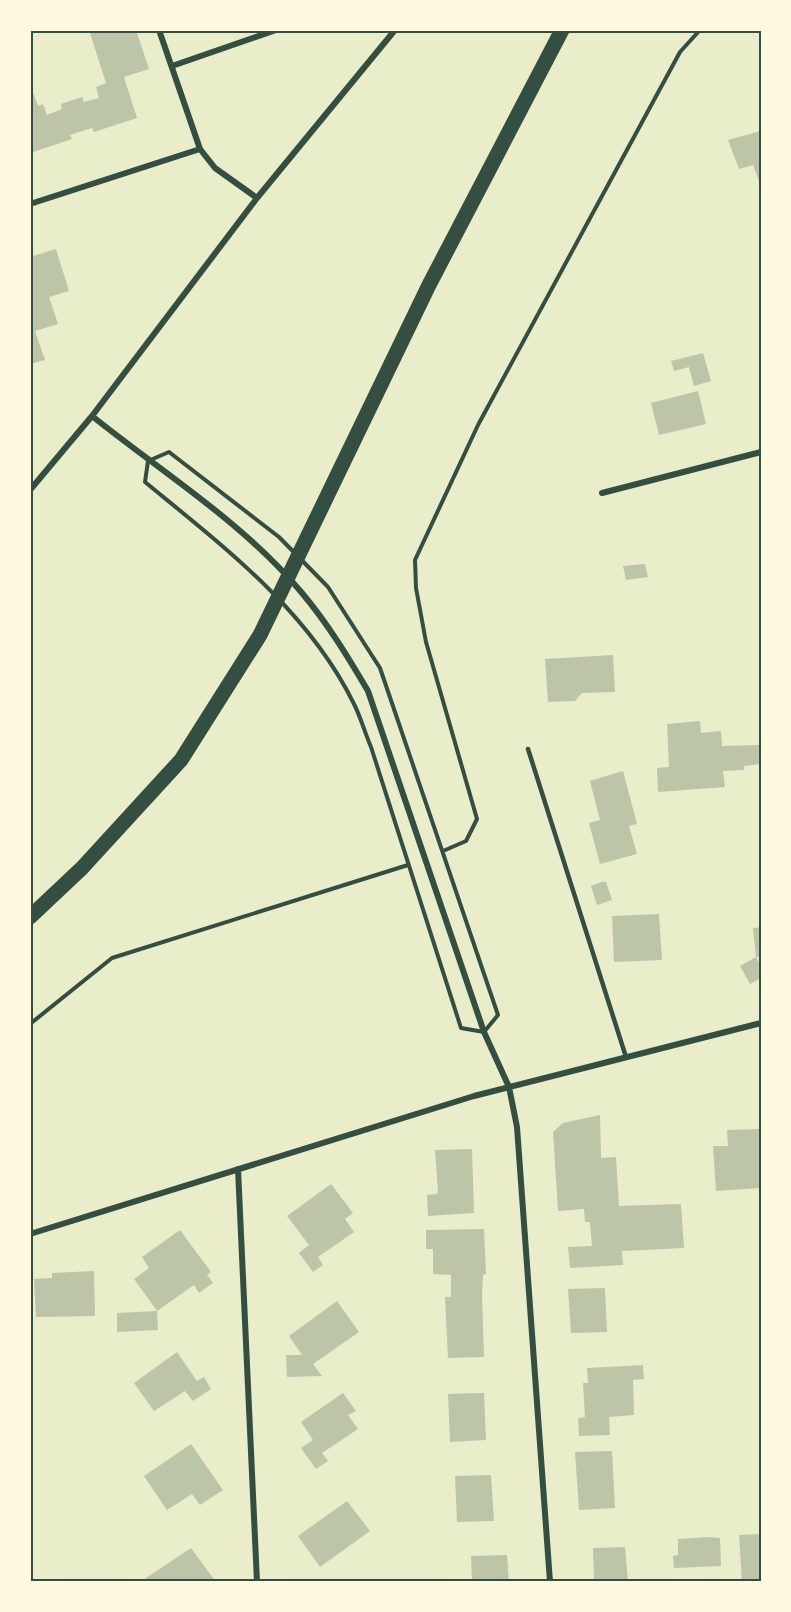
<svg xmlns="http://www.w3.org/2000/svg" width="791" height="1612" font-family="'Source Sans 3',sans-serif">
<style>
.building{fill:#bcc5a7}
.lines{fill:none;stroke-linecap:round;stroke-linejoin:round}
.path{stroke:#344e41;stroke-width:4}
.service{stroke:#344e41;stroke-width:4.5}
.minor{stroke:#344e41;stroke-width:6}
.primary{stroke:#344e41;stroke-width:15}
.neatline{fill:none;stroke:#344e41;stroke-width:2}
</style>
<rect width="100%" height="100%" fill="#e9edc9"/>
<path class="building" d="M 89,30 L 136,30 L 149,69 L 124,77 L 137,118 L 94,132 L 92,128 L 70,135 L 72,139 L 30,153 L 30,84 L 38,106 L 43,104 L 47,115 L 62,109 L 61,104 L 82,97 L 84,102 L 99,98 L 96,87 L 106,83 Z
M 761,131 L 761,186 L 753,165 L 739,169 L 728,140 Z
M 56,249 L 69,291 L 49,297 L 58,324 L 35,331 L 45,360 L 30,364 L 30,257 Z
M 703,353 L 711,381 L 694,386 L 689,367 L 674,371 L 671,361 Z
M 698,391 L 706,424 L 659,435 L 651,403 Z
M 645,564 L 648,577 L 626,580 L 623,566 Z
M 613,655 L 615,692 L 582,693 L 575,701 L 548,702 L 545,659 Z
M 700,721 L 701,733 L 721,731 L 722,746 L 761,745 L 761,764 L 744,766 L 744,770 L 723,771 L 725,787 L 658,792 L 657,768 L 669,767 L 667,724 Z
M 623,771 L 637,824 L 629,826 L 637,854 L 600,864 L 589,823 L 600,820 L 590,781 Z
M 602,882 L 606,882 L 612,900 L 597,905 L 591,886 Z
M 659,914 L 662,960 L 614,962 L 612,916 Z
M 761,927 L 761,957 L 756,957 L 753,928 Z
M 756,957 L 761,966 L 761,978 L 750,984 L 740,966 Z
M 600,1115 L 601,1158 L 616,1157 L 619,1206 L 681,1204 L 684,1248 L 622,1251 L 623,1265 L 570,1268 L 568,1247 L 592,1246 L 590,1222 L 585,1222 L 584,1209 L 558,1211 L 553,1132 L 563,1123 Z
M 761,1129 L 761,1188 L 716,1191 L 713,1146 L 728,1146 L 727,1130 Z
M 472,1149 L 474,1213 L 428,1216 L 427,1195 L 437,1194 L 438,1191 L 435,1150 Z
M 331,1184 L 353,1213 L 345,1219 L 354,1232 L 318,1257 L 323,1265 L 313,1272 L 299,1253 L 309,1245 L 287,1216 Z
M 484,1229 L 486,1274 L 483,1275 L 482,1295 L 484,1357 L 448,1358 L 445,1297 L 451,1297 L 451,1275 L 433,1274 L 433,1249 L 426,1249 L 426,1230 Z
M 180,1230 L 211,1272 L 207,1275 L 213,1283 L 199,1293 L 194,1285 L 157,1311 L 134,1279 L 149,1268 L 142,1257 Z
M 94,1271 L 95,1316 L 36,1317 L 34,1279 L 52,1278 L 52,1273 Z
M 605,1288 L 607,1332 L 571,1333 L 568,1289 Z
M 337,1301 L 359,1332 L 313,1364 L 322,1376 L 287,1377 L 286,1355 L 302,1355 L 289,1336 Z
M 157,1311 L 158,1330 L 117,1332 L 117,1313 Z
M 177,1352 L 197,1381 L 204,1377 L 211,1389 L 193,1401 L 185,1391 L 154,1411 L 134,1383 Z
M 643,1365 L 644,1379 L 633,1380 L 634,1415 L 609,1417 L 610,1435 L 579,1436 L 578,1418 L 585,1417 L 583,1383 L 588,1383 L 587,1368 Z
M 343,1393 L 356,1411 L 348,1415 L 358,1429 L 322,1453 L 328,1461 L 316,1469 L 301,1448 L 313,1440 L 301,1422 Z
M 479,1393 L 484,1393 L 486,1440 L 450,1442 L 448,1394 Z
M 191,1444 L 223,1490 L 200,1505 L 192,1494 L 167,1510 L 144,1476 Z
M 612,1451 L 615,1508 L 579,1510 L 575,1452 Z
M 491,1475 L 494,1521 L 457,1522 L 455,1476 Z
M 347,1501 L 370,1531 L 320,1567 L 298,1536 Z
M 761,1534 L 761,1582 L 742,1582 L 739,1535 Z
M 708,1537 L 720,1538 L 721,1566 L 674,1568 L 673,1556 L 678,1555 L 678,1539 Z
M 625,1547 L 628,1582 L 594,1582 L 593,1548 Z
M 191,1548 L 216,1582 L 145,1582 L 143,1580 Z
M 507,1555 L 509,1582 L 472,1582 L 471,1556 Z"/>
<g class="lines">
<path class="path" d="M 169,452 L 279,537 L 328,587 L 380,668 L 498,1015 L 484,1032 L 461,1028 L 371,747 C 365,733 361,718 354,704 C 308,610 224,547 145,482 L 148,461 Z
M 443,851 L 466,841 L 477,819 L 426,642 L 416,588 L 415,560 L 478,425 L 680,52 L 700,30
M 30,1024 L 112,958 L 408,865"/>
<path class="service" d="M 528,749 L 626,1057"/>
<path class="minor" d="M 159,30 L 200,149
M 172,66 L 276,30
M 30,204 L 200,149 L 215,168 L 257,198
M 92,416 C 163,473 244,523 302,593 C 328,624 348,657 368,691 L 484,1032 L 509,1087 L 517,1127 L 550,1582
M 30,490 L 92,416 L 257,198 L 395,30
M 602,493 L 761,452
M 238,1169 L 257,1582
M 30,1234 L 474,1096 L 761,1023"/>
<path class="primary" d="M 30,917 L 82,868 L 181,760 L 260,635 L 429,285 L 562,30"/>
</g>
<rect width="791" height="1612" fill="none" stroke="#fefae0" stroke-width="63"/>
<rect x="32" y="32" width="728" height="1548" class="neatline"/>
</svg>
